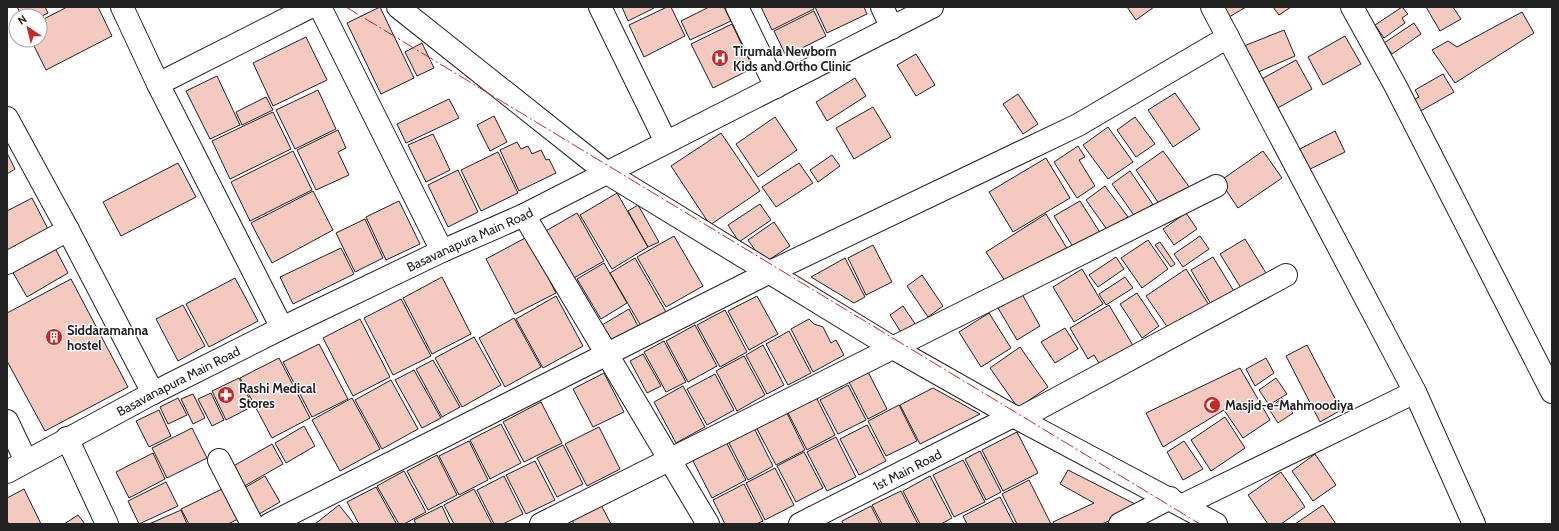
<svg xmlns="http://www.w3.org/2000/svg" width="1559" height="531" font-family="Cabin,sans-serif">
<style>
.building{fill:#f3c9c0;stroke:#222}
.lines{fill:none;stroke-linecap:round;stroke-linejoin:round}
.minor-casing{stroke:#222;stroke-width:24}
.minor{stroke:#fff;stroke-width:22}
.power{stroke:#c62828;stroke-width:1;stroke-dasharray:14 3 2 3;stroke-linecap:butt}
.labels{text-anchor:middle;stroke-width:3;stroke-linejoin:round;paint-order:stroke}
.poi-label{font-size:13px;font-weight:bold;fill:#222;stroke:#fff;text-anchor:start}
.street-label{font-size:13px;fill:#222;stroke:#fff}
</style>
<rect width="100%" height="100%" fill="#fff"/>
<path class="building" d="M 17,7 L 45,7 L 48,13 L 40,17 L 22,16 Z
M 67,7 L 98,7 L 112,36 L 46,70 L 31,40 L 40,40 L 40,21 Z
M 380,7 L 414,78 L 381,94 L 347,23 Z
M 622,7 L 653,7 L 654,8 L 628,21 Z
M 667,7 L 671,7 L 685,36 L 644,57 L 629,25 Z
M 709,7 L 724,7 L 731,21 L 690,40 L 681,21 Z
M 761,7 L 813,7 L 814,9 L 772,30 Z
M 815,7 L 864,7 L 867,14 L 827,33 Z
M 1127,7 L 1154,7 L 1136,20 Z
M 1216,7 L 1246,7 L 1224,20 Z
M 1273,7 L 1291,7 L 1279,15 Z
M 1402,7 L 1408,14 L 1402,18 L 1405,23 L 1384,38 L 1375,25 Z
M 1426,7 L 1453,7 L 1461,19 L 1440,31 Z
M 814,11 L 826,36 L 786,56 L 774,31 Z
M 1522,12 L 1534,33 L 1455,83 L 1432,50 L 1448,41 L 1457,47 Z
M 1414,23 L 1421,34 L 1392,54 L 1384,43 Z
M 732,24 L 753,68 L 713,88 L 691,44 Z
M 1284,30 L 1295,56 L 1256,73 L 1244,46 Z
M 1345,36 L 1361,64 L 1323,85 L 1308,57 Z
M 306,37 L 327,80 L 273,106 L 253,63 Z
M 422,43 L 434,68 L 417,76 L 405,52 Z
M 916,54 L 935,85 L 916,96 L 897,65 Z
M 1296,60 L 1312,89 L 1274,110 L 1258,81 Z
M 1443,74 L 1454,92 L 1417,113 L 1411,101 L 1419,97 L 1415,90 Z
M 217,76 L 240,125 L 210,139 L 186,91 Z
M 855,78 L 866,96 L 827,121 L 816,102 Z
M 318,90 L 336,129 L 295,149 L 276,110 Z
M 1175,93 L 1200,129 L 1173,147 L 1148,110 Z
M 1018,94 L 1038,124 L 1023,134 L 1003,104 Z
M 266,97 L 273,110 L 242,125 L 236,112 Z
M 449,99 L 459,118 L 406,143 L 397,124 Z
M 873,107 L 891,137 L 854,159 L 836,128 Z
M 273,112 L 291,149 L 230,179 L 212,141 Z
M 494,116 L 507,142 L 490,151 L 477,125 Z
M 775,117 L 797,150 L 758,177 L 736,144 Z
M 1135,117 L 1155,144 L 1136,157 L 1117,130 Z
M 1108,127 L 1133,162 L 1108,179 L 1083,145 Z
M 338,130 L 346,148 L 338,152 L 349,175 L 316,190 L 297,150 Z
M 1335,131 L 1345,152 L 1306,171 L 1296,151 Z
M 721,133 L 760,191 L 710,225 L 671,166 Z
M 433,134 L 450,170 L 426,182 L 408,145 Z
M 517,142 L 521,149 L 528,146 L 532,154 L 541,150 L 546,160 L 549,159 L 556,173 L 519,191 L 500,150 Z
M 1078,146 L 1085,157 L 1079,160 L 1095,186 L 1077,198 L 1054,162 Z
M 293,151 L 312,190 L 250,221 L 231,182 Z
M 1163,151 L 1190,188 L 1162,208 L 1136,170 Z
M 1263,151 L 1282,178 L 1238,208 L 1220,181 Z
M 498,152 L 518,193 L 481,211 L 461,170 Z
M 7,153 L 15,169 L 7,174 Z
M 832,155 L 840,166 L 818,182 L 810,170 Z
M 1046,158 L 1070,198 L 1013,232 L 989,192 Z
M 178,163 L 196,197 L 121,236 L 103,202 Z
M 799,163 L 813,183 L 776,207 L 762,187 Z
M 458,170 L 478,212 L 448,227 L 428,185 Z
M 1130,171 L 1156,209 L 1138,221 L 1112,184 Z
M 1105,186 L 1128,217 L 1108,231 L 1086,200 Z
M 313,191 L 333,230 L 272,263 L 251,223 Z
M 617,193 L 648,247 L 612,269 L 580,215 Z
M 32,198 L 48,229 L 7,251 L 7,211 Z
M 399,201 L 420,244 L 386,260 L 366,217 Z
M 1080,201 L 1101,234 L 1075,250 L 1054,216 Z
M 760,204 L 771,220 L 739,242 L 728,225 Z
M 638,205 L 659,242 L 648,247 L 628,211 Z
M 577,213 L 604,261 L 572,279 L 544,232 Z
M 1186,213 L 1197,229 L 1174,245 L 1163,229 Z
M 1046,214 L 1068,250 L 1009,287 L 986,252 Z
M 365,219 L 383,258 L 355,272 L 336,233 Z
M 774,222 L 790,246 L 764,263 L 748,240 Z
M 674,236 L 703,286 L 666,307 L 637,257 Z
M 1200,236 L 1209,249 L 1183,267 L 1174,254 Z
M 527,237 L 556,293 L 515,314 L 486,259 Z
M 1245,239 L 1266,273 L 1241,288 L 1220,254 Z
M 1148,240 L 1168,269 L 1142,288 L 1121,258 Z
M 1160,242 L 1175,264 L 1171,267 L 1155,245 Z
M 873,245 L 892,282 L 866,295 L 848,258 Z
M 55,248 L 68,273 L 27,297 L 12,271 Z
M 341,248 L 354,274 L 293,304 L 280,277 Z
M 1116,257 L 1124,269 L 1098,287 L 1089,275 Z
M 1213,257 L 1235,293 L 1212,306 L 1191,270 Z
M 635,258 L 666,312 L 641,326 L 610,273 Z
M 845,258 L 865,297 L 854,303 L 811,277 Z
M 604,263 L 627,303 L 601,319 L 577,279 Z
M 1082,269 L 1103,304 L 1074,322 L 1053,287 Z
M 1186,269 L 1209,305 L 1170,331 L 1146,296 Z
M 922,275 L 943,306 L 928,317 L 907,286 Z
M 442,277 L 471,334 L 432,354 L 403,298 Z
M 1125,277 L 1133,288 L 1106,305 L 1099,294 Z
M 235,278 L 258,321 L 209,347 L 186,304 Z
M 71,279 L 128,387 L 45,431 L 7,361 L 7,313 Z
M 1137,293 L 1159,326 L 1142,338 L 1120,304 Z
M 1022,294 L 1040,326 L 1017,340 L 998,308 Z
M 556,296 L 583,346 L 543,368 L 516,319 Z
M 757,296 L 778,334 L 749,350 L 728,311 Z
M 401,299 L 431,356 L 393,375 L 364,318 Z
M 183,305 L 205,346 L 178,361 L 156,319 Z
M 1109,305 L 1135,349 L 1102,368 L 1094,355 L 1088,359 L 1070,328 Z
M 903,306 L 918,328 L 904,337 L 890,315 Z
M 629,309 L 639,328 L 613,343 L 602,325 Z
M 725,310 L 747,352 L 720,367 L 697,325 Z
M 989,313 L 1011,348 L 981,367 L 959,332 Z
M 514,318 L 541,367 L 505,387 L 479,338 Z
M 360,319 L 390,377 L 353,396 L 323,338 Z
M 809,319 L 814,324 L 823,327 L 831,343 L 836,340 L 844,355 L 813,372 L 791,329 Z
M 695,325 L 717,366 L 688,382 L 666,341 Z
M 1065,328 L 1078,349 L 1055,363 L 1041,342 Z
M 789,331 L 811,373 L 788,385 L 766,344 Z
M 474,337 L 501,385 L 462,407 L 435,358 Z
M 664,341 L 686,382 L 666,392 L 644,352 Z
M 319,344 L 348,399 L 312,417 L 283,362 Z
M 763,345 L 784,385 L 767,394 L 746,355 Z
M 1307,345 L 1341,410 L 1320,422 L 1286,356 Z
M 1020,347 L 1048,387 L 1018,408 L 990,368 Z
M 643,354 L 661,386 L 647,393 L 630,361 Z
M 744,356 L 765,395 L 737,411 L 716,371 Z
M 279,358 L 310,418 L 272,438 L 240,378 Z
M 1266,358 L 1274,373 L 1255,386 L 1246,369 Z
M 433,360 L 460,407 L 442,417 L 416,369 Z
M 1240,368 L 1270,420 L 1243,438 L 1224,410 L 1163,447 L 1146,413 Z
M 414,370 L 441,418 L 422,428 L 395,380 Z
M 867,370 L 887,409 L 868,419 L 848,380 Z
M 604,373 L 624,412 L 593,427 L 573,389 Z
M 715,374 L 734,410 L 707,425 L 687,389 Z
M 239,378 L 253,406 L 226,420 L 212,391 Z
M 1276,378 L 1287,394 L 1269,405 L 1259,390 Z
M 391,380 L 418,429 L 382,449 L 355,400 Z
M 848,385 L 866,420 L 838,434 L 820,400 Z
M 683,386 L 705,427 L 676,443 L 654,402 Z
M 933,388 L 980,414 L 920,444 L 900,405 Z
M 211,393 L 224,420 L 212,426 L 198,399 Z
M 193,394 L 205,418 L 193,424 L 181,399 Z
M 815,395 L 835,435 L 807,450 L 786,409 Z
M 178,398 L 187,415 L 168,424 L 160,407 Z
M 352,398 L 380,449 L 340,471 L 312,420 Z
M 1282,398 L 1293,413 L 1278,423 L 1269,409 Z
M 541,402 L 562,443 L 524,462 L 503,422 Z
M 899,405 L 917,441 L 886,456 L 868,421 Z
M 785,409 L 805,450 L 776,465 L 755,425 Z
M 159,410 L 171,436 L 149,447 L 136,421 Z
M 1225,417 L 1245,448 L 1211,471 L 1191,440 Z
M 501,424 L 521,463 L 490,479 L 470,440 Z
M 867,425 L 886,461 L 859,475 L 840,439 Z
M 304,426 L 315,446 L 286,463 L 275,443 Z
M 753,426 L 773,466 L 748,480 L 727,439 Z
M 599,427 L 620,469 L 587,486 L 565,444 Z
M 192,428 L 207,458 L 167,478 L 152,448 Z
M 1017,432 L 1038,473 L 1003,491 L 982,450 Z
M 836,437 L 856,477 L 827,491 L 807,452 Z
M 469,441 L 488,480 L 459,495 L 439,456 Z
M 1184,441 L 1203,469 L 1183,480 L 1167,452 Z
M 726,442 L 746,480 L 712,498 L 692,459 Z
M 272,444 L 283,464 L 241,488 L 230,468 Z
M 563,445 L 583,484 L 557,497 L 537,458 Z
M 980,451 L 1001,492 L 986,500 L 965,459 Z
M 804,452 L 823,488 L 796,502 L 777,466 Z
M 153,453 L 165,479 L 129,498 L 116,472 Z
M 1315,454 L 1336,485 L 1313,501 L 1292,471 Z
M 437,455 L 457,495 L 428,510 L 407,471 Z
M 963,460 L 985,502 L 954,517 L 933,475 Z
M 535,461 L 555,500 L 526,514 L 506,475 Z
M 775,468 L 794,505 L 765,520 L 746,483 Z
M 1068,470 L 1135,504 L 1128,512 L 1102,524 L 1054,524 L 1053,522 L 1094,503 L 1060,484 Z
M 404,471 L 426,512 L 404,524 L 399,524 L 377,486 Z
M 1281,472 L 1305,507 L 1281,524 L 1268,524 L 1248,495 Z
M 265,476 L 280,502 L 254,517 L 239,491 Z
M 504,476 L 523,514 L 503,524 L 494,524 L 477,490 Z
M 930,476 L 952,518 L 941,524 L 920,524 L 903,491 Z
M 1029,480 L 1051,524 L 1017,524 L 1002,494 Z
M 166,482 L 178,506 L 139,524 L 128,501 Z
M 744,484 L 763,521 L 756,524 L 725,524 L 713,500 Z
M 376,487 L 396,523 L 395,524 L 359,524 L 347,502 Z
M 24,489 L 41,524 L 9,524 L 7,521 L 7,498 Z
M 222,489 L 238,519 L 228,524 L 189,524 L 181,509 Z
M 474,489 L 492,524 L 454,524 L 444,505 Z
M 901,491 L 918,524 L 882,524 L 872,505 Z
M 1000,497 L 1014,524 L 967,524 L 963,516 Z
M 600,503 L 611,524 L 574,524 L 571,518 Z
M 339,505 L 354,524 L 315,524 Z
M 1323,505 L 1336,524 L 1295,524 Z
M 442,506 L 450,524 L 416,524 L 414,520 Z
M 871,506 L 880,524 L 843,524 L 842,521 Z
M 181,510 L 187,524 L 149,524 Z
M 78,515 L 85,524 L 64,524 Z"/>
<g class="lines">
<g class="minor-casing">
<g id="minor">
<path d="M 122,7 L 158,84"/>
<path d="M 320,7 L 442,251"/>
<path d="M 398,7 L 607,173 L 893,348 L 1013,416 L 1216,524"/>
<path d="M 600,7 L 666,142"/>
<path d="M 737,7 L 776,87"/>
<path d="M 882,7 L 892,28"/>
<path d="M 1212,7 L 1415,392 L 1474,524"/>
<path d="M 1352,7 L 1395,85 L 1552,392"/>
<path d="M 7,118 L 68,230 L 153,393"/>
<path d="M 524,215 L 708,524"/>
<path d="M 7,263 L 68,230"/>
<path d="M 282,328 L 158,84 L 310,7"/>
<path d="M 1019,419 L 1286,275"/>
<path d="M 7,421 L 26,461"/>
<path d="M 67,438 L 107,524"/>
<path d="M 219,460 L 252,524"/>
<path id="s1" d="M 7,472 L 153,393 L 282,328 L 442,251 L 524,215 L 932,7"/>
<path d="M 1183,505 L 1415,392"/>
<path d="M 270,524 L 768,273 L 1078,125 L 1228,37"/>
<path d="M 541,524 L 1216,186"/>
<path id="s2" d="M 800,524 L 1013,416"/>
<path d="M 1120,524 L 1170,498"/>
</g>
</g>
<use href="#minor" class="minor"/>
<path class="power" d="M 346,7 L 1200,524"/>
</g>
<defs>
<g id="hospital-disc" transform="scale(0.9)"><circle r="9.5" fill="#c62828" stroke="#fff"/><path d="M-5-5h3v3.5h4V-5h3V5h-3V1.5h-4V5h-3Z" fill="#fff"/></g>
<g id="building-disc" transform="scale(0.9)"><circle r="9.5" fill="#c62828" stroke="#fff"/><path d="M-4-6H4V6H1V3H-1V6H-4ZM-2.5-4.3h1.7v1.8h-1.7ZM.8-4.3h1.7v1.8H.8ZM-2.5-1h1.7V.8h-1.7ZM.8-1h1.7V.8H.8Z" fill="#fff"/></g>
<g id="pharmacy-disc" transform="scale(0.9)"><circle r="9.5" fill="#c62828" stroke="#fff"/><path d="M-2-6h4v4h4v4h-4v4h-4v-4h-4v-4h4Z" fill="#fff"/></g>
<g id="mosque-disc" transform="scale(0.9)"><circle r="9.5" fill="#c62828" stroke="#fff"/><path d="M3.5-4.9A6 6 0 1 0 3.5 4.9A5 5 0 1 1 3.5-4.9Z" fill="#fff"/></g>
</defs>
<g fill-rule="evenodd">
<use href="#hospital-disc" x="720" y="58"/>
<use href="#building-disc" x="54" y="337"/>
<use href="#pharmacy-disc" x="226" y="395"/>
<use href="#mosque-disc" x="1212" y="405"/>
</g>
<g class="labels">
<g class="poi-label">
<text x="733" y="56">Tirumala Newborn<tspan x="733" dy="15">Kids and Ortho Clinic</tspan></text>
<text x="67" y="335">Siddaramanna<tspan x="67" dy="15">hostel</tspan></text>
<text x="239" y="393">Rashi Medical<tspan x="239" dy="15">Stores</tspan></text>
<text x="1225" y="410">Masjid-e-Mahmoodiya</text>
</g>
<g class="street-label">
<text dy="5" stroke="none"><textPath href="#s1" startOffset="518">Basavanapura Main Road</textPath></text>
<text dy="5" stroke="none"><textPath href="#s1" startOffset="194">Basavanapura Main Road</textPath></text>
<text dy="5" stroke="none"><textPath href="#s2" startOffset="120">1st Main Road</textPath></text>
</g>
</g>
<rect width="1559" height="531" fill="none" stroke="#222222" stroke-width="16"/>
<g transform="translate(28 28) rotate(325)"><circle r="19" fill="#ffffff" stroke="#a7a7a7"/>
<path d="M0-3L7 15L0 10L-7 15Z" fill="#c62828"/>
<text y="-6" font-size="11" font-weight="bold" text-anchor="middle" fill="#222222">N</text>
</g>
</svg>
